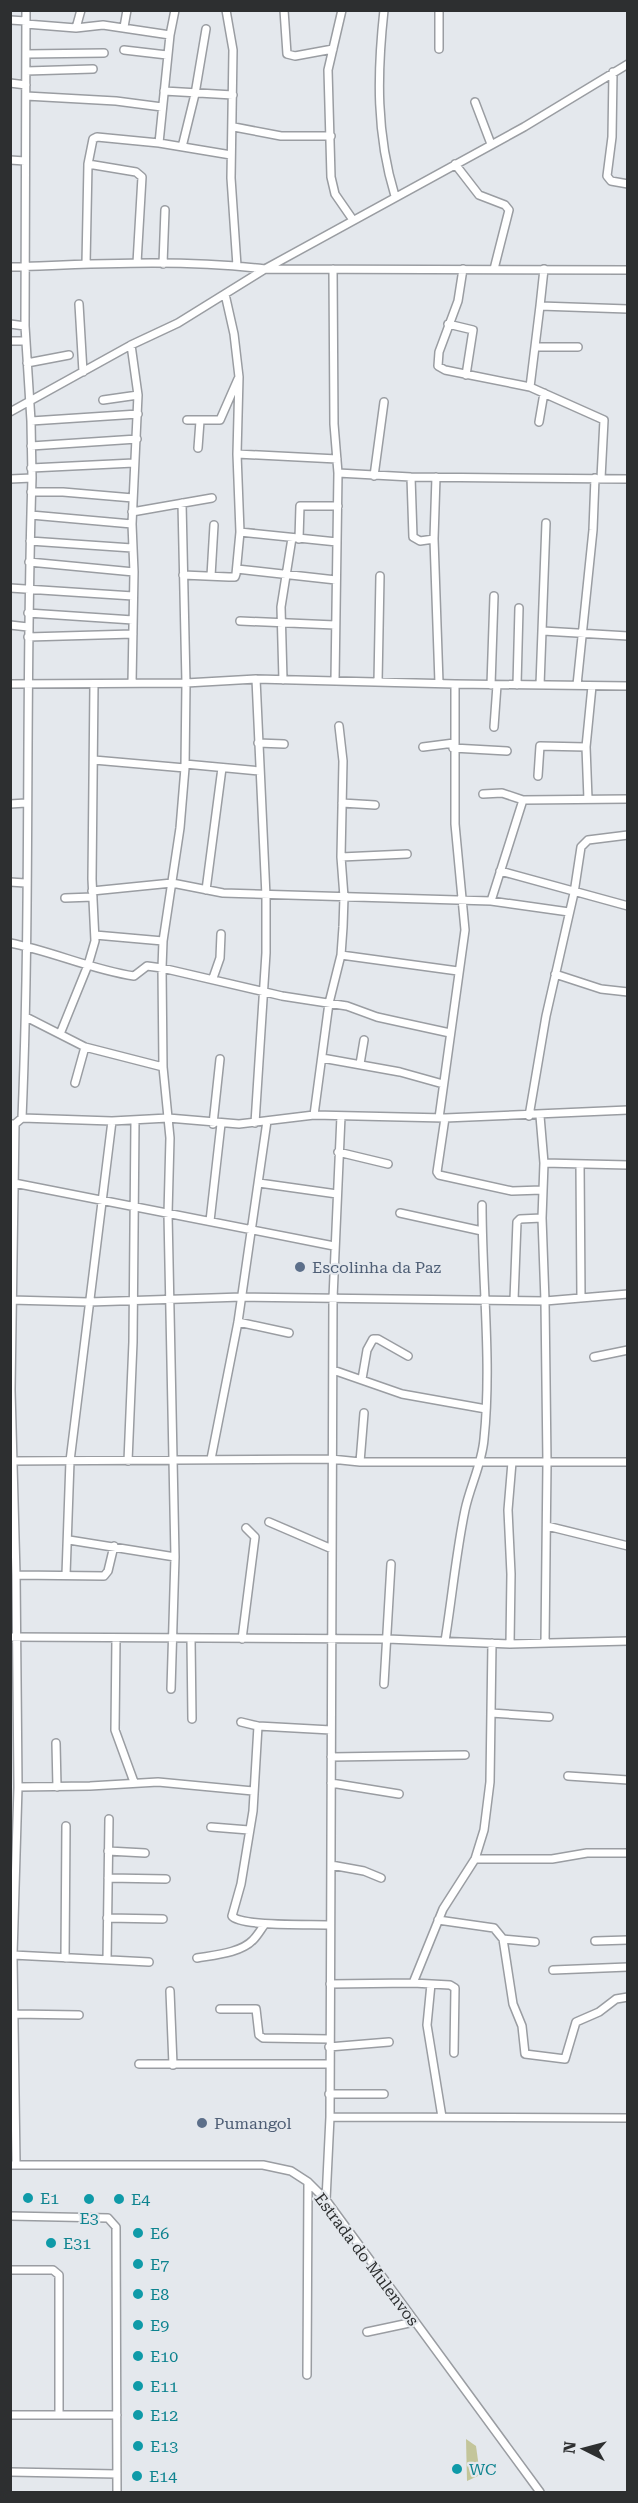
<svg xmlns="http://www.w3.org/2000/svg" width="638" height="2503" font-family="'Roboto Serif',serif">
<style>
.green{fill:#c3c59a}
.lines{fill:none;stroke-linecap:round;stroke-linejoin:round}
.minor-casing{stroke:#9a9da2;stroke-width:10}
.minor{stroke:#fff;stroke-width:7}
.service-dot{fill:#5c6f8a;stroke:#e4e8ed;stroke-width:2}
.culture-dot{fill:#0f9aa8;stroke:#e4e8ed;stroke-width:2}
.labels{text-anchor:middle;stroke-width:4.5;stroke-linejoin:round;paint-order:stroke}
.service-label{font-size:16px;fill:#4e5e75;stroke:#e4e8ed;text-anchor:start}
.culture-label{font-size:16px;fill:#0d838f;stroke:#e4e8ed;text-anchor:start}
.street-label{font-size:16px;fill:#2d2f30;stroke:#e4e8ed}
</style>
<rect width="100%" height="100%" fill="#e4e8ed"/>
<path class="green" d="M 466,2439 L 476,2446 L 480,2475 L 467,2481 Z"/>
<g class="lines">
<g class="minor-casing">
<path id="minor" d="M 226,10 L 233,50 L 231,178 L 237,266
M 284,10 L 287,54 L 295,56 L 333,49
M 342,10 L 328,70 L 331,177 L 335,194 L 353,220
M 384,10 C 377,74 376,134 395,196
M 439,10 L 439,49
M 10,20 L 26,21
M 26,24 L 76,28 L 103,25 L 170,35
M 124,27 L 127,10
M 76,28 L 81,10
M 124,50 L 167,55
M 26,54 L 104,53
M 26,71 L 93,69
M 613,72 L 612,137 L 607,176 L 611,181 L 628,184
M 10,83 L 26,85
M 164,91 L 233,95
M 26,96 L 116,101 L 162,107
M 475,102 L 491,144
M 234,127 L 281,136 L 331,136
M 159,143 L 170,35 L 175,10
M 182,147 L 195,94 L 206,29
M 10,160 L 25,161
M 88,164 L 136,172 L 142,177 L 137,263
M 455,164 L 479,195 L 505,205 L 509,210 L 494,269
M 86,264 L 88,164 L 93,139 L 97,137 L 159,143 L 231,155
M 163,264 L 165,210
M 10,267 C 95,264 181,259 265,269 L 628,270
M 333,269 L 334,424 L 338,473 L 335,681
M 463,269 L 458,301 L 439,352 L 438,366 L 445,370 L 530,387 L 604,420 L 601,478
M 544,269 L 540,306 L 628,309
M 79,304 L 83,372
M 10,324 L 25,326
M 448,324 L 473,330 L 466,375
M 10,341 L 26,341
M 131,345 L 138,395 L 132,524 L 134,572 L 132,683
M 535,347 L 578,347
M 27,363 L 69,355
M 530,387 L 540,306
M 103,400 L 138,395
M 10,412 L 131,345 L 178,323 L 265,269 L 524,127 L 628,64
M 187,420 L 220,420 L 238,379
M 31,421 L 138,414
M 539,422 L 544,393
M 31,446 L 137,439
M 198,448 L 200,421
M 237,454 L 337,459
M 31,468 L 134,463
M 338,473 L 411,477 L 628,479
M 374,476 L 384,402
M 411,477 L 413,537 L 420,541 L 434,539
M 436,477 L 434,539 L 439,683
M 10,479 L 32,478
M 31,492 L 63,492 L 133,498
M 132,512 L 212,498
M 31,515 L 132,524
M 240,532 L 337,542
M 299,539 L 300,506 L 338,506
M 30,541 L 132,548
M 29,562 L 134,572
M 237,569 L 336,580
M 183,575 L 229,577 L 235,577 L 236,574 L 240,532 L 237,454 L 239,377 L 234,334 L 225,294
M 211,576 L 214,525
M 10,588 L 133,596
M 28,613 L 133,620
M 240,621 L 335,625
M 10,625 L 28,627
M 543,631 L 628,636
M 28,637 L 133,634
M 283,680 L 281,607 L 292,538
M 378,682 L 380,576
M 10,684 L 186,683 L 256,679 L 455,684 L 628,686
M 491,685 L 494,596
M 517,685 L 519,608
M 540,685 L 546,523
M 577,685 L 593,530 L 595,478
M 494,727 L 497,685
M 258,743 L 284,744
M 423,747 L 454,743
M 453,748 L 507,751
M 94,760 L 185,768
M 185,764 L 260,771
M 538,776 L 540,746 L 586,747
M 483,794 L 502,793 L 523,800 L 628,799
M 588,799 L 586,747 L 592,686
M 342,803 L 375,805
M 10,804 L 26,803
M 341,857 L 407,854
M 500,871 L 628,906
M 10,882 L 25,883
M 206,890 L 222,768
M 92,891 L 172,883 L 223,893 L 491,901 L 569,912
M 65,898 L 93,897
M 491,901 L 523,800
M 95,935 L 163,941
M 10,943 C 52,951 92,970 134,976 L 147,966 L 162,968 L 282,996 L 347,1006 L 377,1017 L 450,1033
M 341,955 L 458,971
M 555,974 L 601,989 L 628,992
M 213,978 L 220,958 L 221,934
M 26,1017 L 85,1047 L 163,1067
M 60,1034 L 88,965 L 95,941 L 92,879 L 94,684
M 322,1058 L 400,1072 L 443,1084
M 360,1064 L 364,1040
M 75,1083 L 85,1047
M 314,1115 L 329,1003 L 341,955 L 343,927 L 344,897 L 341,857 L 343,761 L 339,726
M 529,1116 L 546,1016 L 574,893 L 581,847 L 588,840 L 628,835
M 540,1116 L 544,1163 L 542,1218 L 545,1301 L 547,1463 L 545,1643
M 22,1118 C 31,905 25,691 32,478 L 31,421 L 25,326 L 26,10
M 439,1118 L 465,930 L 455,824 L 455,684
M 445,1118 L 437,1172 L 439,1175 L 512,1191 L 542,1190
M 255,1123 L 266,953 L 266,896 L 256,679
M 10,1124 L 15,1124 L 22,1118 L 112,1121 L 168,1118 L 239,1124 L 314,1115 L 445,1118 L 628,1110
M 15,1124 L 11,1390 L 16,1575 L 18,1787 L 13,1955 L 16,2164
M 213,1124 L 220,1059
M 338,1152 L 388,1164
M 544,1163 L 628,1165
M 580,1164 L 581,1297
M 14,1183 L 334,1246
M 259,1183 L 337,1194
M 400,1213 L 482,1231
M 210,1221 L 221,1124
M 10,1300 L 89,1302 L 242,1297 L 545,1301 L 628,1294
M 514,1300 L 517,1222 L 520,1219 L 542,1218
M 238,1322 L 289,1333
M 594,1357 L 628,1350
M 333,1370 L 402,1394 L 486,1409
M 362,1379 L 367,1350 L 373,1339 L 378,1339 L 408,1356
M 211,1459 L 238,1322 L 267,1121
M 10,1461 L 331,1459 L 360,1462 L 628,1462
M 128,1461 L 133,1342 L 135,1121
M 360,1462 L 364,1413
M 269,1522 L 332,1549
M 547,1526 L 628,1546
M 69,1540 L 175,1557
M 16,1575 L 104,1576 L 108,1571 L 114,1546
M 66,1575 L 70,1461 L 112,1121
M 10,1637 L 387,1639 L 510,1644 L 628,1641
M 116,1639 L 115,1730 L 134,1782
M 191,1639 L 192,1719
M 242,1639 L 255,1537 L 246,1528
M 445,1641 C 452,1598 456,1553 465,1510 C 470,1486 482,1464 484,1439 C 492,1362 482,1283 482,1205
M 510,1644 L 511,1574 L 508,1510 L 512,1462
M 384,1684 L 391,1564
M 171,1689 L 175,1557 L 168,1214 L 170,1138 L 163,1067 L 162,968 L 163,941 L 180,828 L 185,768 L 186,683 L 182,503
M 491,1713 L 549,1717
M 241,1722 L 258,1726 L 331,1730
M 258,1726 L 253,1811 L 241,1884 L 232,1916 C 241,1927 312,1924 330,1925
M 56,1743 L 57,1787
M 331,1757 L 465,1755
M 568,1776 L 628,1780
M 331,1783 L 399,1794
M 18,1787 L 90,1786 L 158,1782 L 253,1791
M 211,1827 L 249,1830
M 108,1851 L 145,1853
M 475,1859 L 552,1859 L 587,1853 L 628,1853
M 331,1865 L 364,1871 L 381,1878
M 108,1878 L 166,1879
M 107,1918 L 163,1919
M 438,1920 L 494,1928 L 503,1939 L 513,2004 L 522,2026 L 525,2054 L 565,2059 L 576,2022 L 599,2012 L 616,1999 L 628,1997
M 503,1939 L 535,1942
M 595,1941 L 628,1940
M 13,1955 L 149,1962
M 65,1958 L 66,1826
M 197,1958 C 214,1955 241,1953 253,1940 C 258,1935 261,1929 265,1924
M 107,1960 L 109,1819
M 553,1970 L 628,1967
M 413,1983 L 450,1985 L 455,1988 L 454,2053
M 330,1984 L 413,1983 L 443,1909 L 475,1859 L 484,1830 L 490,1782 L 492,1643
M 431,1984 L 427,2025 L 442,2117
M 170,1991 L 173,2065
M 220,2009 L 256,2009 L 259,2035 L 263,2038 L 329,2039
M 14,2014 L 79,2015
M 329,2047 L 389,2042
M 139,2064 L 329,2064
M 329,2094 L 384,2094
M 330,2117 L 628,2118
M 10,2165 L 263,2165 L 291,2171 L 308,2182 L 326,2200 L 540,2492
M 326,2200 L 330,2117 L 333,1298 L 341,1116
M 10,2216 L 108,2218 L 116,2227 L 117,2492
M 10,2270 L 53,2270 L 59,2275 L 59,2414
M 367,2332 L 414,2322
M 307,2375 L 308,2182
M 10,2415 L 117,2415
M 10,2472 L 117,2474"/>
</g>
<use href="#minor" class="minor"/>
</g>
<g class="service-dot">
<circle cx="300" cy="1267" r="6"/>
<circle cx="202" cy="2123" r="6"/>
</g>
<g class="culture-dot">
<circle cx="28" cy="2198" r="6"/>
<circle cx="89" cy="2199" r="6"/>
<circle cx="119" cy="2199" r="6"/>
<circle cx="138" cy="2233" r="6"/>
<circle cx="51" cy="2243" r="6"/>
<circle cx="138" cy="2264" r="6"/>
<circle cx="138" cy="2294" r="6"/>
<circle cx="138" cy="2325" r="6"/>
<circle cx="138" cy="2356" r="6"/>
<circle cx="138" cy="2386" r="6"/>
<circle cx="138" cy="2415" r="6"/>
<circle cx="138" cy="2446" r="6"/>
<circle cx="457" cy="2469" r="6"/>
<circle cx="137" cy="2476" r="6"/>
</g>
<g class="labels">
<g class="service-label">
<text x="312" y="1273">Escolinha da Paz</text>
<text x="214" y="2129">Pumangol</text>
</g>
<g class="culture-label">
<text x="40" y="2204">E1</text>
<text x="131" y="2205">E4</text>
<text x="89" y="2224" text-anchor="middle">E3</text>
<text x="150" y="2239">E6</text>
<text x="63" y="2249">E31</text>
<text x="150" y="2270">E7</text>
<text x="150" y="2300">E8</text>
<text x="150" y="2331">E9</text>
<text x="150" y="2362">E10</text>
<text x="150" y="2392">E11</text>
<text x="150" y="2421">E12</text>
<text x="150" y="2452">E13</text>
<text x="469" y="2475">WC</text>
<text x="149" y="2482">E14</text>
</g>
<g class="street-label">
<text transform="translate(367 2259) rotate(53)" y="6">Estrada do Mulenvos</text>
</g>
</g>
<rect width="638" height="2503" fill="none" stroke="#2d2f30" stroke-width="24"/>
<g transform="translate(584 2449) rotate(276)" stroke="#e4e8ed" stroke-width="4.5" paint-order="stroke">
<path d="M0-4.5L10 22L0 15L-10 22Z" fill="#2d2f30"/>
<text y="-9" font-size="16" font-weight="bold" text-anchor="middle" fill="#2d2f30">N</text>
</g>
</svg>
